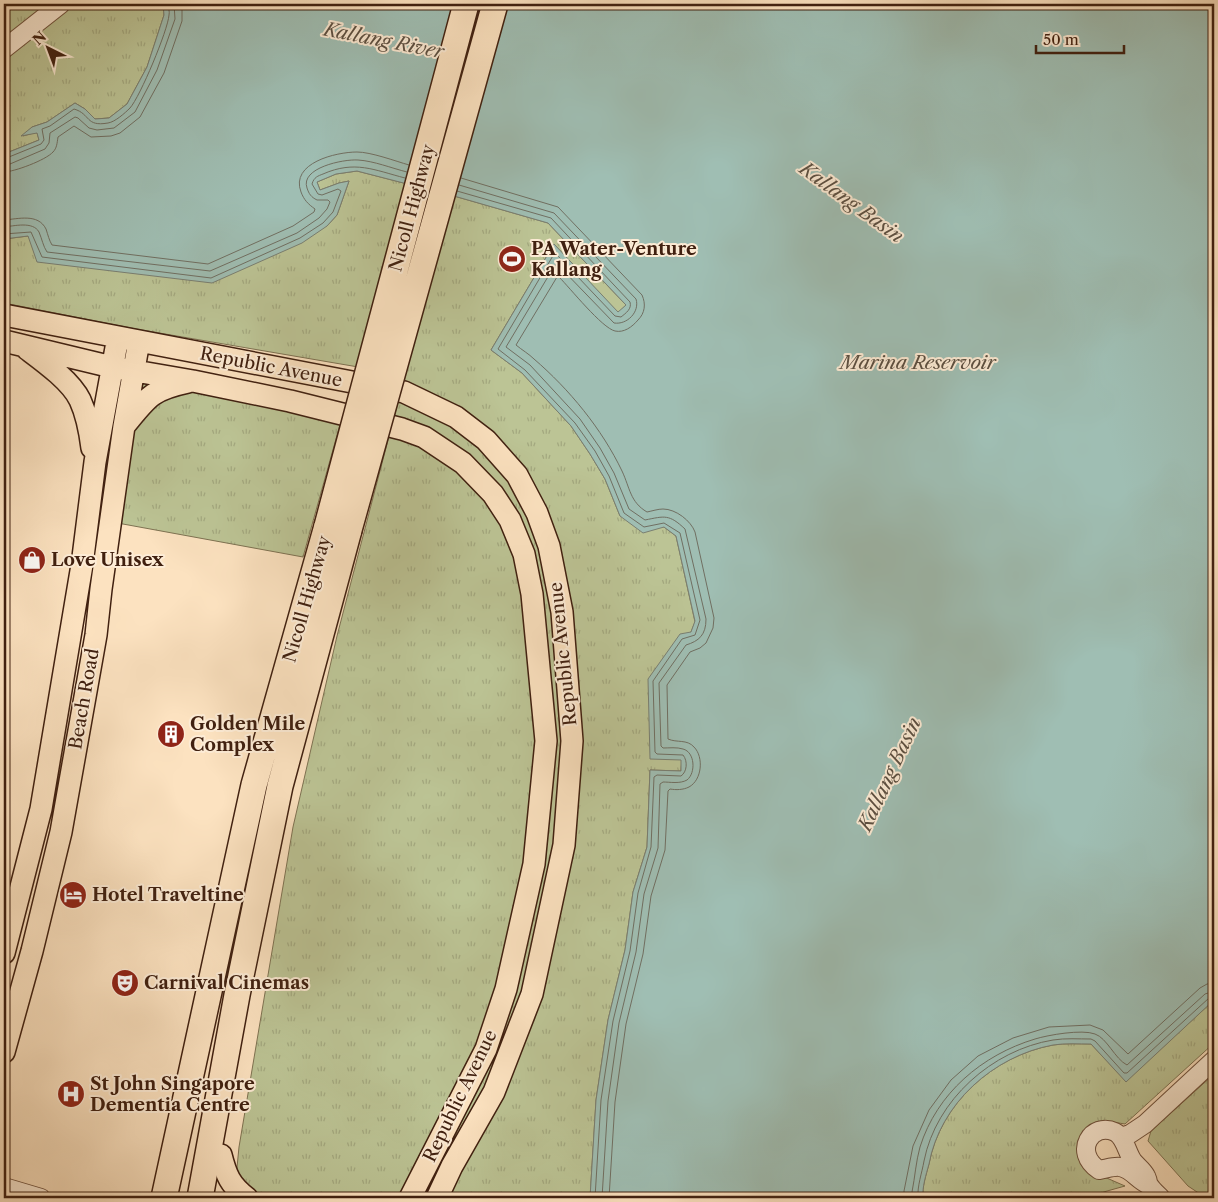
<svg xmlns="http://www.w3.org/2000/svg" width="1218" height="1202" font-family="'Libre Caslon Text',serif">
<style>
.grass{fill:url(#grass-tufts);stroke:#7e7252}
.water{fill:#9fbeb3;stroke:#797f72}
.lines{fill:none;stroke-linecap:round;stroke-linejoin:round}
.shore{stroke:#706f62;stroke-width:1}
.minor-casing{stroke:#6f503c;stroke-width:20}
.major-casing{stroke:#402010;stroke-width:24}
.highway-casing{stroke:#402010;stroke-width:28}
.minor{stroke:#fdecd6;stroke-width:18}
.major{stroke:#fce2c0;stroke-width:21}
.highway{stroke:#fce2c0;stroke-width:25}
.highway-bridge-casing{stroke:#402010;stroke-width:28;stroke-linecap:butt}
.highway-bridge{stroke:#fce2c0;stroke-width:25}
.labels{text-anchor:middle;stroke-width:4;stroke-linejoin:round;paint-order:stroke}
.street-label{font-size:18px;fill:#402010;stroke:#fdecd6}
.poi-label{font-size:18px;font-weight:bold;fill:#402010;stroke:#fdecd6;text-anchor:start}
.water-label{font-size:19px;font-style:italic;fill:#5c4f41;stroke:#fdecd6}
</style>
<defs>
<pattern id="grass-tufts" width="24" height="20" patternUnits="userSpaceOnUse" patternTransform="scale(1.25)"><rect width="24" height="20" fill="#bcc495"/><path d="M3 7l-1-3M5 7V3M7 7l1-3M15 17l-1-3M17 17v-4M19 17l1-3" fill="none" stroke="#a3a87f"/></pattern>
</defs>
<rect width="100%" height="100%" fill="#fce2c0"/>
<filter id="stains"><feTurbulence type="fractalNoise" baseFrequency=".004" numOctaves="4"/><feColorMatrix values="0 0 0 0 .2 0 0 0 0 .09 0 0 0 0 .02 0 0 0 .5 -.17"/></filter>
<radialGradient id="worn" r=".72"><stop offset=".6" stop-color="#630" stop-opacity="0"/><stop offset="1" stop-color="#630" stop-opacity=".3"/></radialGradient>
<path class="grass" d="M 4,4 L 163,4 L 164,15 L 147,67 L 127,104 L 109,118 L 95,119 L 85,109 L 75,103 L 47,122 L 32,127 L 23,136 L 37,132 L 39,140 L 4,154 Z
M 357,171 L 454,196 L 548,223 L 626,305 L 618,313 L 554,244 L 491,350 L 522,373 L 571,426 L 590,454 L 605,479 L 620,516 L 664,527 L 676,536 L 695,622 L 691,632 L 681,771 L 650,770 L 647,847 L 633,892 L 625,950 L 608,1020 L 596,1100 L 590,1198 L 234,1198 L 239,1147 L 293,827 L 337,636 L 405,375 L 136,329 L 4,303 L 4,239 L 28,236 L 327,226 L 337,215 L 349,181 L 339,183 L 320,190 L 317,182 L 336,174 Z
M 133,370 L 341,421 L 303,557 L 112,522 Z
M 1214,1000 L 1214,1043 L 1125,1124 C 1099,1120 1095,1117 1078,1140 L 1081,1159 L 1093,1172 L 1125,1186 L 1100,1193 L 1094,1198 L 923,1198 C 922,1187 926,1175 929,1164 C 940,1104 993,1056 1053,1045 C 1065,1043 1079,1044 1091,1044 L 1126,1081 Z
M 1214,1074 L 1214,1198 L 1206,1198 L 1188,1186 L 1148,1141 L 1151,1131 Z"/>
<path class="water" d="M 163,4 L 1214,4 L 1214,1000 L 1126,1082 L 1091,1044 C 1079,1044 1065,1043 1053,1045 C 993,1056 940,1104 929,1164 C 926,1175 922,1187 923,1198 L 590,1198 L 596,1100 L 608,1020 L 625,950 L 633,892 L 647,847 L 650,770 L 681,771 L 681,760 L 650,759 L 648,679 L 680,634 L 691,632 L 695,621 L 676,536 L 664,527 L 643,533 L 620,516 L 605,479 L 590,454 L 571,426 L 522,373 L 491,350 L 554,244 L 618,312 L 626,305 L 548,223 L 454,196 L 357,171 L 336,174 L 317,182 L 320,190 L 339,183 L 349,181 L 337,215 L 327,226 L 302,243 L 212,283 L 37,262 L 28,236 L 4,239 L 4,154 L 39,140 L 37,133 L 21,136 L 32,127 L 47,122 L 75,103 L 85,109 L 95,119 L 109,118 L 127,104 L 147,67 L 164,15 Z"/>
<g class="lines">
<path class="shore" d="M 4,159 L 41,144 L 44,140 L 42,129 L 50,126 L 74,109 C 91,114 85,127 108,123 C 115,122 125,113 130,108 C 140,97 168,30 169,15 C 170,12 168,7 168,4
M 4,165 L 10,164 L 45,149 L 49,143 L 50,133 L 75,117 L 78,118 L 89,128 L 97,130 L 114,128 L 135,112 L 157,70 L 175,19 L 174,4
M 4,172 C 14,172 46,160 53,152 C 57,148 57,143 58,137 L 74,126 L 91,137 L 111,136 L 120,133 L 140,117 L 164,73 L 182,21 L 182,4
M 461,178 L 558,207 L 642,295 C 646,304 645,313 638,320 C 632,327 624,333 615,331 C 602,328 570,288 559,277 L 557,277 L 516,345 C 522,350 529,354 534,359 C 569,389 602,429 622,471 C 630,488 630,502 647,512 C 652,511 658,509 663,509 C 676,509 691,521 695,532 L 714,618 L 713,628 L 706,643 L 700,648 L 690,652 L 667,685 L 668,739 C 677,743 687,739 694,747 C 704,757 702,780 689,787 C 683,790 676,790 670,789 L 668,791 L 665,850 L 651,896 L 643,954 L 626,1024 L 615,1102 L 609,1198
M 459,185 L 554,213 L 636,299 C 640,312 627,325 614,323 L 558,265 L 555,265 L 506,347 L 530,365 L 580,419 L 600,448 L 614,473 L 629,509 L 645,520 C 665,516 669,514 685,529 L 706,619 C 706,635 699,641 686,645 L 659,683 L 661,746 L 663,748 C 669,748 677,747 683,749 C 695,752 696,773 687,780 C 680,784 670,782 663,782 L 660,784 L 658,848 L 644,894 L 636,952 L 619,1023 L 608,1101 L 602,1198
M 457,191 L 551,218 L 630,302 C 632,309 626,313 621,317 L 615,316 L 557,255 L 554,254 L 498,349 L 525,370 L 575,423 L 595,451 L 609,476 L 624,513 L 644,527 L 664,523 L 680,533 L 700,620 L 695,635 L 682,639 L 653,681 L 655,752 L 657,754 L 683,755 C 688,761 687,772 681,776 L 657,775 L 654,777 L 651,847 L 638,893 L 630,951 L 613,1021 L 601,1100 L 595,1198
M 4,220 C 18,219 38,213 46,229 C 48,235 49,240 52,245 L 208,264 L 293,226 L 314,212 L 315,209 C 308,204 304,200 301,192 C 290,163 336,152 357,152 C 371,152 395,161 409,165
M 4,227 C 14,226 33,221 39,232 C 42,239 43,246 47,252 L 210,271 L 297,233 L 319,218 L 327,209 L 330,202 L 328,200 L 317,200 C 311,197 309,194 307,188 C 300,168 343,159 358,160 C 374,161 391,168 407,172
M 4,234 L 31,232 L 42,257 L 211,278 L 300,238 L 323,223 L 333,212 L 341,191 L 338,189 L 322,195 L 318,194 L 312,184 C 314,177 318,176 323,174 C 355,160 374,170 405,178
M 904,1198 L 904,1191 L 913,1146 L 929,1110 L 951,1080 L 978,1056 L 1013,1038 L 1049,1027 L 1090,1025 L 1103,1030 L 1128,1054 L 1200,988 L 1207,984 L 1214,983
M 912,1198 L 912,1192 C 915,1177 916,1161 920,1147 C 937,1093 982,1055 1035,1039 C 1048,1035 1082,1029 1095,1034 C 1107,1038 1115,1059 1127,1065 L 1205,994 L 1214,991
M 918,1198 C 917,1186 922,1173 924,1161 C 936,1100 992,1050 1053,1040 C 1065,1038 1079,1039 1091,1039 L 1095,1041 L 1124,1073 L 1127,1073 L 1209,998 L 1214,997"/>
<g class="minor-casing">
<path id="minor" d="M 4,49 L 61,4
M 1121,1137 L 1130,1134 L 1145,1124 L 1214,1060
M 1149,1185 C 1137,1180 1132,1169 1120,1167 C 1114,1166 1106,1169 1099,1170 C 1072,1152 1092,1121 1115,1132 C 1125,1137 1127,1153 1133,1161 C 1137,1166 1143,1170 1146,1176 C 1147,1177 1148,1182 1148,1183 C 1151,1189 1157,1194 1161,1198
M 4,1187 L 41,1198"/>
</g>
<g class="major-casing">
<path id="major" d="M 4,315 L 404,392 L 456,417 L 486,440 L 517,475 L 537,513 L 549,546 L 562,612 L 572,741 L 564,845 L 532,994 L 494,1092 L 452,1166 L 437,1198
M 4,341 L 112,367 L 193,381 L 290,401 L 402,429 L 424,437 L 463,463 L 493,494 L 510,520 L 524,554 L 532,594 L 546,741 L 534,864 L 506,989 L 486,1049 L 410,1198
M 27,349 C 43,361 71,381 80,400 C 87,415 90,432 92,448
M 125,425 C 148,397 151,390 188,382
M 4,953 L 41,809 L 82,565 L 95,462 L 118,337
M 4,1052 L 32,951 L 61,832 L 96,635 L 101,589 L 124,426 L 139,341
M 221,1155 C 226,1175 230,1185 247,1198"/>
</g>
<g class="highway-casing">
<path id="highway" d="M 164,1198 L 254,785 L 327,526
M 200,1198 L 237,995 L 280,786 L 349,530"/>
</g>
<use href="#minor" class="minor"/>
<use href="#major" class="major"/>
<use href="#highway" class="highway"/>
<g class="highway-bridge-casing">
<path id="highway-bridge" d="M 327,526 L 466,4
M 349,530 L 495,4"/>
</g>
<use href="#highway-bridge" class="highway-bridge"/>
</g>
<defs>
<g id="stadium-disc" transform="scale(1.4375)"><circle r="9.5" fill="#8f2418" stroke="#fdecd6"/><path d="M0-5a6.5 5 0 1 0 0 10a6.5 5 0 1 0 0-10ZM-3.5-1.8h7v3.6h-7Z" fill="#fff"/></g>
<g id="shop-disc" transform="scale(1.4375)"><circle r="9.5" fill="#8f2418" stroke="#fdecd6"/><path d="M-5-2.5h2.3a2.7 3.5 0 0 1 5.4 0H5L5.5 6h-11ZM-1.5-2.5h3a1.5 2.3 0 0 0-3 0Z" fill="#fff"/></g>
<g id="building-disc" transform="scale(1.4375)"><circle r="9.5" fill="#8f2418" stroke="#fdecd6"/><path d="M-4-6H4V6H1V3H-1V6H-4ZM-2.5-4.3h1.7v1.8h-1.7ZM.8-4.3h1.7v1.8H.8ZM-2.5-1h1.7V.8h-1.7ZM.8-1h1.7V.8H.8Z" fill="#fff"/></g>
<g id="hotel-disc" transform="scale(1.4375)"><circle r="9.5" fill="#8f2418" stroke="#fdecd6"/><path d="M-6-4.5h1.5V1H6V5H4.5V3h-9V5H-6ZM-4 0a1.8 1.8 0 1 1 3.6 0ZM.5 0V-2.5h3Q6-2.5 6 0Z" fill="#fff"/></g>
<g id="theatre-disc" transform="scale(1.4375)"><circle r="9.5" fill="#8f2418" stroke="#fdecd6"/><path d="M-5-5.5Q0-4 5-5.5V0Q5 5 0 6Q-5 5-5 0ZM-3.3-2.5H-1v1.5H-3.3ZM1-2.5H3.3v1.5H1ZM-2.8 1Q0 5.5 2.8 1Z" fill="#fff"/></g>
<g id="hospital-disc" transform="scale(1.4375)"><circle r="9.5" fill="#8f2418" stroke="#fdecd6"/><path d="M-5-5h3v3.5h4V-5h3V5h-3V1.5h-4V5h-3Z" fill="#fff"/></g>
</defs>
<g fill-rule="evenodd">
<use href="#stadium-disc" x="512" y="259"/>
<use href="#shop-disc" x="32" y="560"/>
<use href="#building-disc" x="171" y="734"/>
<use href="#hotel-disc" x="73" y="895"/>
<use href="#theatre-disc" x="125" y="983"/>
<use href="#hospital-disc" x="71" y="1094"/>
</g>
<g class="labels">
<g class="street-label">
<text transform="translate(412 208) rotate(-75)" y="6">Nicoll Highway</text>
<text transform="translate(271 367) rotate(11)" y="6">Republic Avenue</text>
<text transform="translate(307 599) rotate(-74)" y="6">Nicoll Highway</text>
<text transform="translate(563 654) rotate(-96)" y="6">Republic Avenue</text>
<text transform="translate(84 699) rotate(-80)" y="6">Beach Road</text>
<text transform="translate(460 1096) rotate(-64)" y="6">Republic Avenue</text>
</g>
<g class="poi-label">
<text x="531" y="255">PA Water-Venture<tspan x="531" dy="21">Kallang</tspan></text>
<text x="51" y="566">Love Unisex</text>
<text x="190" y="730">Golden Mile<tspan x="190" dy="21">Complex</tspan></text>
<text x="92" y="901">Hotel Traveltine</text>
<text x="144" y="989">Carnival Cinemas</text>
<text x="90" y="1090">St John Singapore<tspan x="90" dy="21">Dementia Centre</tspan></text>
</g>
<g class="water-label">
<text transform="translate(384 40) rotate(11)" y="7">Kallang River</text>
<text transform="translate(852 202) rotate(36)" y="7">Kallang Basin</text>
<text x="918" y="369">Marina Reservoir</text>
<text transform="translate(889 774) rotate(-65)" y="7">Kallang Basin</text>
</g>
</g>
<rect width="1218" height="1202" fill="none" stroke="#fce2c0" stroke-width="20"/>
<rect x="5" y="5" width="1208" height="1192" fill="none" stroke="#402010" stroke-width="2.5"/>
<rect x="10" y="10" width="1198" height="1182" fill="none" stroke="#402010"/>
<g transform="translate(48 48) rotate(318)" stroke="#fdecd6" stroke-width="4" paint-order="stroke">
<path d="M0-4L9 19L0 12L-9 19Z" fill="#402010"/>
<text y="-8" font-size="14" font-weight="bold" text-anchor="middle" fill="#402010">N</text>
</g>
<path d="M1036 45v8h88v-8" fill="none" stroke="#402010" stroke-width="2.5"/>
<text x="1043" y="45" font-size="15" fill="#402010" stroke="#fdecd6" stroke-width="4" paint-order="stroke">50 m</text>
<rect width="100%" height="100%" filter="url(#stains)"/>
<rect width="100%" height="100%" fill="url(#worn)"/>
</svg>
